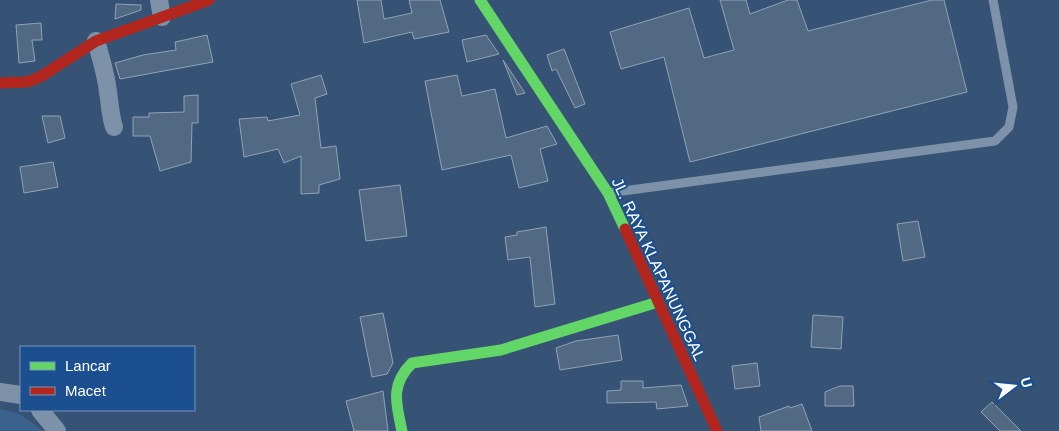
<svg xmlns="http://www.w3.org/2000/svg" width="1059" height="431" font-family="Helvetica,sans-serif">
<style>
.water{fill:#3b618d}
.building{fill:#526984;stroke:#92a2b6}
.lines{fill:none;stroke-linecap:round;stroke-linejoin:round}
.lane{stroke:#7d92a8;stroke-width:9}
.street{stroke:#7d92a8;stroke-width:18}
.fast{stroke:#63d668;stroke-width:11}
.jam{stroke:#b3261e;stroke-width:11}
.labels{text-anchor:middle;stroke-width:4;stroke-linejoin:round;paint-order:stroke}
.street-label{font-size:16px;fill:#fff;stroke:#1b4f8f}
</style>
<rect width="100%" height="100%" fill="#365274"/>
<path class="water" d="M 0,409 L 18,413 L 44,431 L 0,431 Z"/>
<path class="building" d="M 357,0 L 381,0 L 384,19 L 412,13 L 409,0 L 440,0 L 449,32 L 414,39 L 412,32 L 364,43 Z
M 720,0 L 746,0 L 750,14 L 788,0 L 797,0 L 808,31 L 932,0 L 944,0 L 967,92 L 690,162 L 664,57 L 621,69 L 610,32 L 689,8 L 704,58 L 734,50 Z
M 116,4 L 141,5 L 141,10 L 115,19 Z
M 41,23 L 42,40 L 32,40 L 35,61 L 19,63 L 16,25 Z
M 207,35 L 213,62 L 120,79 L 115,63 L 143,55 L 176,50 L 175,42 Z
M 486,35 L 499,54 L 467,62 L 462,40 Z
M 564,49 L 585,104 L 575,108 L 556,69 L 552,71 L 547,55 Z
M 503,60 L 525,93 L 517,95 Z
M 321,75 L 327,94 L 315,98 L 321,148 L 336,146 L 340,179 L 319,185 L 319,193 L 301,194 L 301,156 L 284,163 L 278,149 L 244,157 L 239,119 L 267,117 L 268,121 L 300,115 L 291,84 Z
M 457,75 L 462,96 L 495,89 L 506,138 L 547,126 L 557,144 L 540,149 L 548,181 L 519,188 L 511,155 L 442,170 L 425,81 Z
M 198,95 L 198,123 L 192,123 L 191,162 L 160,171 L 150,136 L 133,136 L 133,117 L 149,117 L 149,113 L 184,112 L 184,96 Z
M 42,116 L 60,116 L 65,138 L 48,143 Z
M 53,162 L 58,187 L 24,193 L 20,167 Z
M 400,185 L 407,236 L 366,241 L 359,190 Z
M 918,221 L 925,257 L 903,261 L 897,224 Z
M 546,227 L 555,304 L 535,307 L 530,257 L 508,260 L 505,237 L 517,235 L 517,232 Z
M 383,313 L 393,363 L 387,374 L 372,377 L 360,317 Z
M 813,315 L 843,317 L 841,349 L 811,347 Z
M 618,335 L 622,360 L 560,370 L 556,348 L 576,341 Z
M 757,363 L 760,386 L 735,389 L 732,366 Z
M 621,381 L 643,381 L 643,388 L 681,385 L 688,406 L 657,409 L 656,402 L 607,403 L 607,391 L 621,390 Z
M 840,386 L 853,386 L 854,406 L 825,406 L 825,392 Z
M 383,391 L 388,431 L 354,431 L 346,401 Z
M 992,402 L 1021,431 L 1000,431 L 981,412 Z
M 802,404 L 812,431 L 761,431 L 759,417 L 789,406 L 790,408 Z"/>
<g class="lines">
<path class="lane" d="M 608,193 L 995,141 L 1009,127 L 1013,107 L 993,0"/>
<path class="street" d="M 159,0 L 162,17
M 96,41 C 101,58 106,74 108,92 C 110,104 110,115 114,127
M 0,392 L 21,395
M 40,410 L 57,431"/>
<path class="fast" d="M 480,0 L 608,193 L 625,229
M 402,431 C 396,403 390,385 412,363 L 501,350 L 658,302"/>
<path class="jam" d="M 0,83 L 27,82 L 40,77 L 96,41 L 209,0
M 625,229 L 717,431"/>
</g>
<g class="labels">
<g class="street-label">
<text transform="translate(659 269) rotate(65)" y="6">JL. RAYA KLAPANUNGGAL</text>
</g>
</g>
<rect x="20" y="346" width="175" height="65" fill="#1b4f8f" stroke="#7695bc"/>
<rect x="30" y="362" width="25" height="8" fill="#63d668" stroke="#7695bc"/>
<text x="65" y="371" font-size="15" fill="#ffffff">Lancar</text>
<rect x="30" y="387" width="25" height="8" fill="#b3261e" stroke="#7695bc"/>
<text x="65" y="396" font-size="15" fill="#ffffff">Macet</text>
<g transform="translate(1014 386) rotate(74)" stroke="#1b4f8f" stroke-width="4" paint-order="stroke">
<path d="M0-4L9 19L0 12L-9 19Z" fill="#ffffff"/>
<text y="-8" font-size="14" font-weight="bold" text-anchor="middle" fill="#ffffff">U</text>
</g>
</svg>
